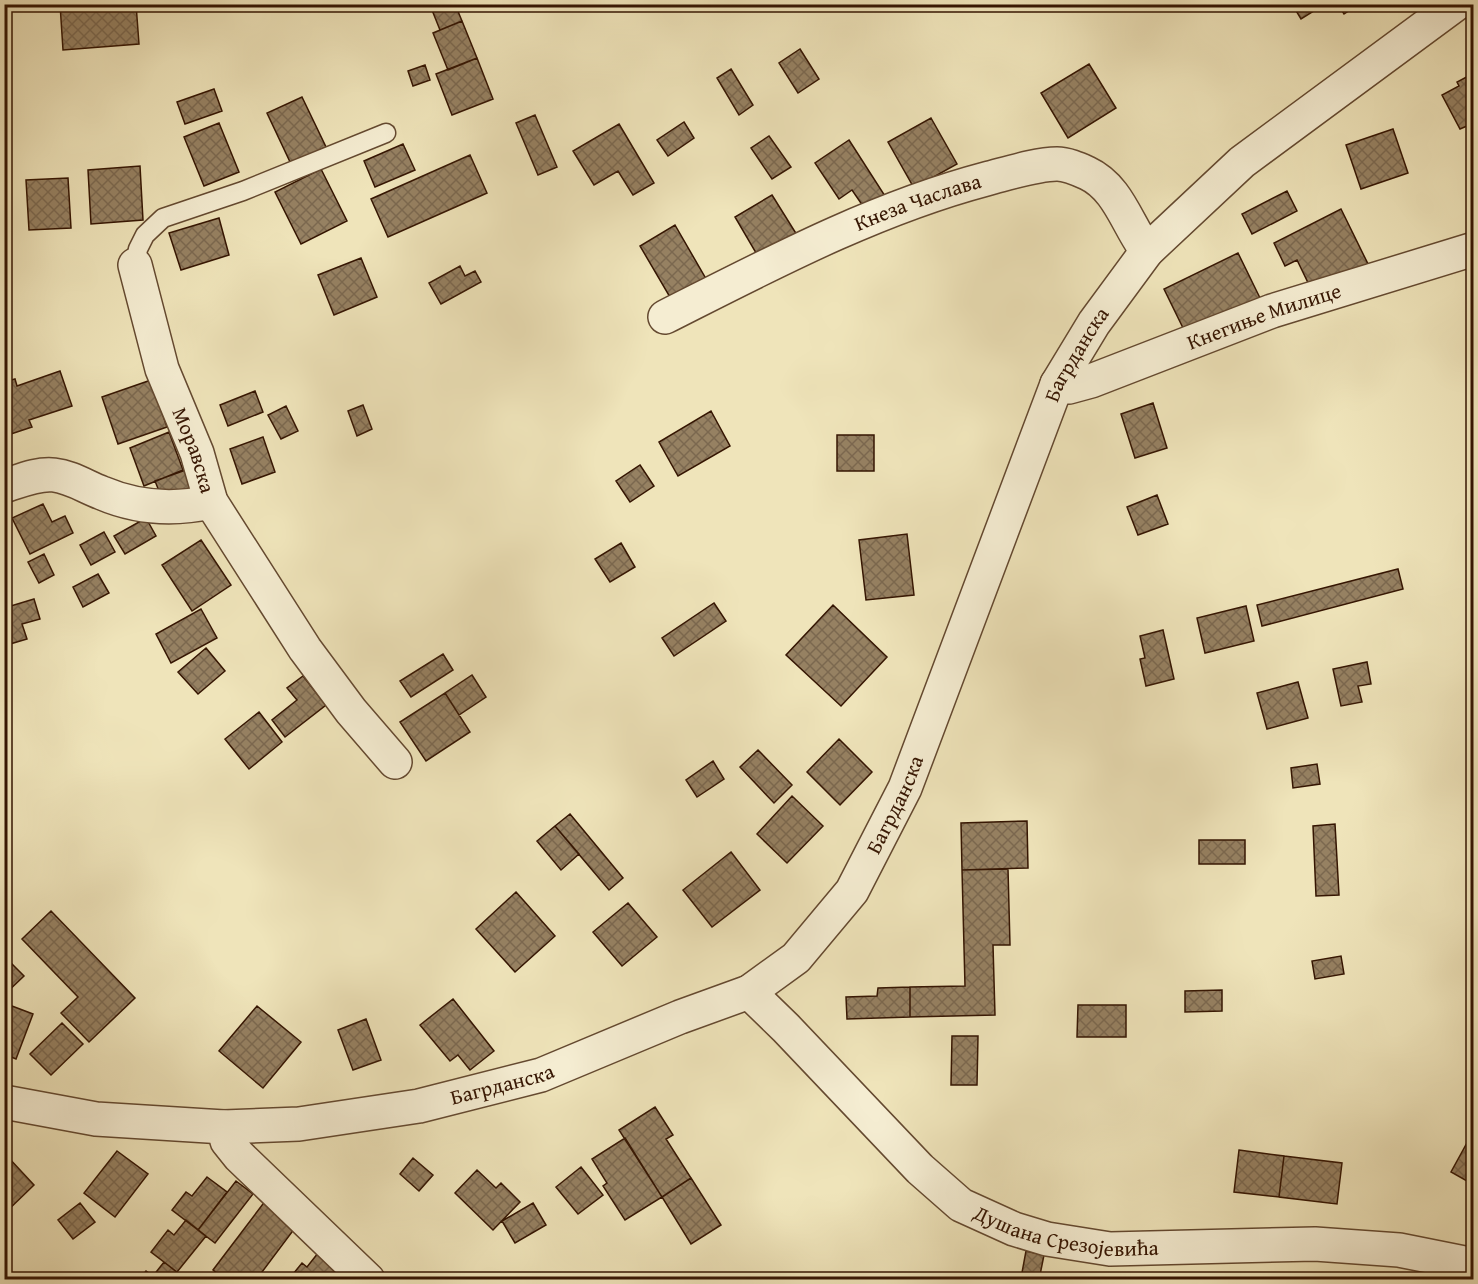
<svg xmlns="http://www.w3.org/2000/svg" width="1478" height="1284" font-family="'Gentium Book Plus',serif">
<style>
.building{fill:url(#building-cross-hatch);stroke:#351502;stroke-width:1.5}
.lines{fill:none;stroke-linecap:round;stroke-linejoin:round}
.service-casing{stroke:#644930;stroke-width:21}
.minor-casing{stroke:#644930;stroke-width:36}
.tertiary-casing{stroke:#644930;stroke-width:36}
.service{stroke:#f5edd2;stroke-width:18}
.minor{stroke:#f5edd2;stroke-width:33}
.tertiary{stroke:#f5edd2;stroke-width:33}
.labels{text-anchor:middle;stroke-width:6;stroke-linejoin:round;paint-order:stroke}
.street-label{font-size:21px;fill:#351502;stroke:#f5edd2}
</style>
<defs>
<pattern id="building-cross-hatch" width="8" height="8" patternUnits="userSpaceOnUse" patternTransform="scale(1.5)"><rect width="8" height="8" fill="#968162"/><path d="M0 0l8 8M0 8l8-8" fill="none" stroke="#7b684f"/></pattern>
</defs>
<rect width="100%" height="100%" fill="#efe4ba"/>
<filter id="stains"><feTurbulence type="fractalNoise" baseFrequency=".00333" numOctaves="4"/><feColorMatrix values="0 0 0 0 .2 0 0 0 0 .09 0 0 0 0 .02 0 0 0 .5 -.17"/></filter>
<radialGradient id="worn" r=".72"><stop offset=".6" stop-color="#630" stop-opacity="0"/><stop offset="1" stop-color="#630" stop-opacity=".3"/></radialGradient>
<path class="building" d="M 60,4 L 136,4 L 139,44 L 63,50 Z
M 455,4 L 462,21 L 440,30 L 430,5 Z
M 1292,4 L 1325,4 L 1301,19 Z
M 1338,4 L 1359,4 L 1344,14 Z
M 462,21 L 477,58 L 448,70 L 433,33 Z
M 800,49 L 819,79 L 798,93 L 779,63 Z
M 477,58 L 493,99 L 452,115 L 436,74 Z
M 1089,64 L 1116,108 L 1068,138 L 1041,93 Z
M 425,65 L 430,80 L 413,86 L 408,71 Z
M 731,69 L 753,105 L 739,115 L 717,78 Z
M 1474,73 L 1474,123 L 1460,129 L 1442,95 L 1459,86 L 1457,82 Z
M 214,89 L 222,111 L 185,124 L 177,102 Z
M 302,97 L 326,147 L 291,164 L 267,113 Z
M 535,115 L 557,167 L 538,175 L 516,123 Z
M 931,118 L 957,164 L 914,188 L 888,142 Z
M 684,122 L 694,138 L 668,156 L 657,140 Z
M 219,123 L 239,172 L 204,186 L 184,137 Z
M 619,124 L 654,183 L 633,195 L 618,171 L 594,185 L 573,151 Z
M 1393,129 L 1408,173 L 1361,189 L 1346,145 Z
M 769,136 L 791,167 L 772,179 L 751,148 Z
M 849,140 L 885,196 L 865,209 L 852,190 L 839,199 L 815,163 Z
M 403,144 L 415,170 L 375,187 L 364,161 Z
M 470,155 L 487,193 L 388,237 L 371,199 Z
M 140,166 L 143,220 L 91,224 L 88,170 Z
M 321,169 L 347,221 L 301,244 L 275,192 Z
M 68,178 L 71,228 L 29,230 L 26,180 Z
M 1287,191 L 1297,211 L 1252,234 L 1242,214 Z
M 772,195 L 797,235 L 759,258 L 735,217 Z
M 1341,209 L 1370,268 L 1314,295 L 1297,260 L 1285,266 L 1274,243 Z
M 219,218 L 229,255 L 181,270 L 169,233 Z
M 675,225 L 709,284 L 674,304 L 640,246 Z
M 1238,253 L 1262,302 L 1186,334 L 1164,289 Z
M 361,258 L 377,297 L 334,315 L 318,275 Z
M 460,266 L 465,276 L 475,271 L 481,282 L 441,304 L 429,283 Z
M 60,371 L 72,406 L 29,420 L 32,427 L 5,436 L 4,382 L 15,379 L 17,386 Z
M 151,380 L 167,427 L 118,444 L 102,397 Z
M 255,391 L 263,412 L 228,426 L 220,405 Z
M 1153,403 L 1167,448 L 1135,458 L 1121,414 Z
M 363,405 L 372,429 L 357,436 L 348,411 Z
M 286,406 L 298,431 L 281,439 L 268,415 Z
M 711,411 L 730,446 L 678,476 L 659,442 Z
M 169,432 L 183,470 L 144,486 L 130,448 Z
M 837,435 L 874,435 L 874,471 L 837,471 Z
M 263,437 L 275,472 L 242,484 L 230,449 Z
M 640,465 L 654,486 L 630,502 L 616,481 Z
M 194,467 L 193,489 L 163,501 L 155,481 Z
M 1157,495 L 1168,524 L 1138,535 L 1127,507 Z
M 43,504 L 52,522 L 65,516 L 73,533 L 30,554 L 12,518 Z
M 146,518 L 156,536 L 125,554 L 114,536 Z
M 104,532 L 115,552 L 91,565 L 80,545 Z
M 907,534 L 914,595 L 866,600 L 859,540 Z
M 201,540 L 231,585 L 192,611 L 162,565 Z
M 621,543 L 635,567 L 610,582 L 595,559 Z
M 44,554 L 54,575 L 39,583 L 28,562 Z
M 1398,569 L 1403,589 L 1262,626 L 1257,605 Z
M 98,574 L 109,593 L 83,607 L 73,587 Z
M 34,599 L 40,619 L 22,624 L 27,639 L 10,644 L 4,625 L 4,608 Z
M 714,603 L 726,621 L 674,656 L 662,638 Z
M 833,605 L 887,657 L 841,706 L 786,655 Z
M 1246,606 L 1254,641 L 1205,653 L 1197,618 Z
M 201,609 L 217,638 L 171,663 L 156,634 Z
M 1163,630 L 1174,679 L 1146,686 L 1140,659 L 1145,658 L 1140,636 Z
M 206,648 L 225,671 L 198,694 L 178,672 Z
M 443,654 L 453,670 L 411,697 L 400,681 Z
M 1367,662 L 1371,684 L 1358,686 L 1362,702 L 1341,706 L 1333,669 Z
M 472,675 L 486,697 L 459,715 L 445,693 Z
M 303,676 L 326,705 L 285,737 L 272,720 L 297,700 L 287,688 Z
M 1298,682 L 1308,718 L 1267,729 L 1257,693 Z
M 445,693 L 470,732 L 426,761 L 400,722 Z
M 259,712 L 282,742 L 249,769 L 225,739 Z
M 839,739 L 872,772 L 840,805 L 807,772 Z
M 758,750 L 792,785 L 774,803 L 740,767 Z
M 713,761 L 724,779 L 697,797 L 686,780 Z
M 1317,764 L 1320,784 L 1293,788 L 1291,768 Z
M 792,796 L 823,826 L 787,863 L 757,834 Z
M 570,814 L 623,878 L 609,890 L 555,826 Z
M 1027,821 L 1028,868 L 962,870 L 961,823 Z
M 1335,824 L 1339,895 L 1316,896 L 1313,826 Z
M 555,826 L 579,854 L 561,870 L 537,841 Z
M 1199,840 L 1245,840 L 1245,864 L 1199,864 Z
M 731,852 L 760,890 L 712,927 L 683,890 Z
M 1008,869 L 1010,945 L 993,945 L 995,1015 L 910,1017 L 910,987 L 965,986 L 962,870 Z
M 516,892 L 555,936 L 515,972 L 476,929 Z
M 628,903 L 657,937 L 622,966 L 593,932 Z
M 51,911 L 135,998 L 89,1042 L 61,1013 L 78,997 L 22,939 Z
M 4,956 L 24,976 L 4,995 Z
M 1341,956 L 1344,974 L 1315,979 L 1312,961 Z
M 910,987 L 910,1017 L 847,1019 L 846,997 L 877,996 L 878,988 Z
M 1222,990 L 1222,1011 L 1185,1012 L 1185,991 Z
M 453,999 L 494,1051 L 470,1070 L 458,1055 L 450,1061 L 420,1025 Z
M 4,1003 L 33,1014 L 16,1059 L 4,1054 Z
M 1078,1005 L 1126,1005 L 1126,1037 L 1077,1037 Z
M 257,1006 L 301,1042 L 263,1088 L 219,1051 Z
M 366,1019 L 381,1060 L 353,1070 L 338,1030 Z
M 62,1023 L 83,1044 L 51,1075 L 30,1054 Z
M 952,1036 L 978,1036 L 977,1085 L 951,1085 Z
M 655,1107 L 673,1135 L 666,1139 L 691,1178 L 662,1197 L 619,1130 Z
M 1474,1130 L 1474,1185 L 1451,1172 Z
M 625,1138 L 662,1197 L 625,1220 L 603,1186 L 607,1183 L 592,1159 Z
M 1239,1150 L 1284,1156 L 1279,1197 L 1234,1192 Z
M 117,1151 L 148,1174 L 115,1217 L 84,1193 Z
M 7,1156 L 34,1185 L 4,1214 L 4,1158 Z
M 1284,1156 L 1342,1163 L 1337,1204 L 1279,1197 Z
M 413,1158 L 433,1175 L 419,1191 L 400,1174 Z
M 581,1167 L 603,1195 L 578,1214 L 556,1187 Z
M 477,1170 L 496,1188 L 501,1183 L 520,1202 L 493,1230 L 455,1193 Z
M 207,1177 L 227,1192 L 198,1230 L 172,1210 L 186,1192 L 192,1196 Z
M 691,1178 L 721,1225 L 691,1244 L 662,1197 Z
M 236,1181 L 253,1194 L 215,1243 L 198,1230 Z
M 269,1196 L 301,1220 L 256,1280 L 225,1280 L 213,1270 Z
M 80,1203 L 95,1222 L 73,1239 L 58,1220 Z
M 533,1203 L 546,1225 L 515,1243 L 502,1221 Z
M 186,1220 L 206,1236 L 177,1272 L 151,1252 L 168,1230 L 174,1235 Z
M 1026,1251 L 1044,1255 L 1039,1280 L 1021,1278 Z
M 318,1253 L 346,1274 L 342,1280 L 289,1279 L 302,1263 L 307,1267 Z
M 164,1262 L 183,1277 L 181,1280 L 139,1280 L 146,1271 L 153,1276 Z"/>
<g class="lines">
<g class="service-casing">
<path id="service" d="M 135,265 L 138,249 L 145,235 L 163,218 L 243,191 L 386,133"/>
</g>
<g class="minor-casing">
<g id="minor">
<path id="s1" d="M 135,265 L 162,369 L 197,453 L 211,502 L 305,649 L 351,711 L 395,762"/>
<path id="s2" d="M 665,317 C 768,265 873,209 986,179 C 1006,174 1036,164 1057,164 C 1067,164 1078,169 1087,173 C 1119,188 1127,225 1147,251"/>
<path id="s3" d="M 1057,384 L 1069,387 L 1091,381 L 1272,311 L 1474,249"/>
<path d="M 4,486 C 20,481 38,473 54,475 C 71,477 86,487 102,493 C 137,508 174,510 211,502"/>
<path id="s4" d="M 749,992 L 786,1028 L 920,1169 L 961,1205 L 1014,1229 L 1047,1239 L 1110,1249 L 1315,1244 L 1399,1250 L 1474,1265"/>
<path d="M 224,1127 L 227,1141 L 239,1156 L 368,1280"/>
</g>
</g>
<g class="tertiary-casing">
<g id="tertiary">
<path id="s5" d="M 4,1102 L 96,1119 L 224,1127 L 299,1124 L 419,1106 L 541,1075 L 680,1017 L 749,992 L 796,958 L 852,891 L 905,788 L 1057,384 L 1094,323 L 1147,251 L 1242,162 L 1456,4"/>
</g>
</g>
<use href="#service" class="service"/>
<use href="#minor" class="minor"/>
<use href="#tertiary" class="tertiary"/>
</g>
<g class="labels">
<g class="street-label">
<text dy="7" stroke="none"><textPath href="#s2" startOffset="278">Кнеза Часлава</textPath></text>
<text dy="7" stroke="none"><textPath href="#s3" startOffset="220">Кнегиње Милице</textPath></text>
<text dy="7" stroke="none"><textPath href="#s5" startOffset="1496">Багрданска</textPath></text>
<text dy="7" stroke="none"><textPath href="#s1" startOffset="195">Моравска</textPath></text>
<text dy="7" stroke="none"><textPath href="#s5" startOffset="1010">Багрданска</textPath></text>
<text dy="7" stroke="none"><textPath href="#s5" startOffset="504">Багрданска</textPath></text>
<text dy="7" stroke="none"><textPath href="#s4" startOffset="411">Душана Срезојевића</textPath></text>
</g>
</g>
<rect width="1478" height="1284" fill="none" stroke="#efe4ba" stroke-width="24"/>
<rect x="6" y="6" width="1466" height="1272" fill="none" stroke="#351502" stroke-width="3"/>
<rect x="12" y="12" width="1454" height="1260" fill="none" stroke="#351502" stroke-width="1.5"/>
<rect width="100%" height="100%" filter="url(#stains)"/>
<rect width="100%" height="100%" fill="url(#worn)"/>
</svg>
